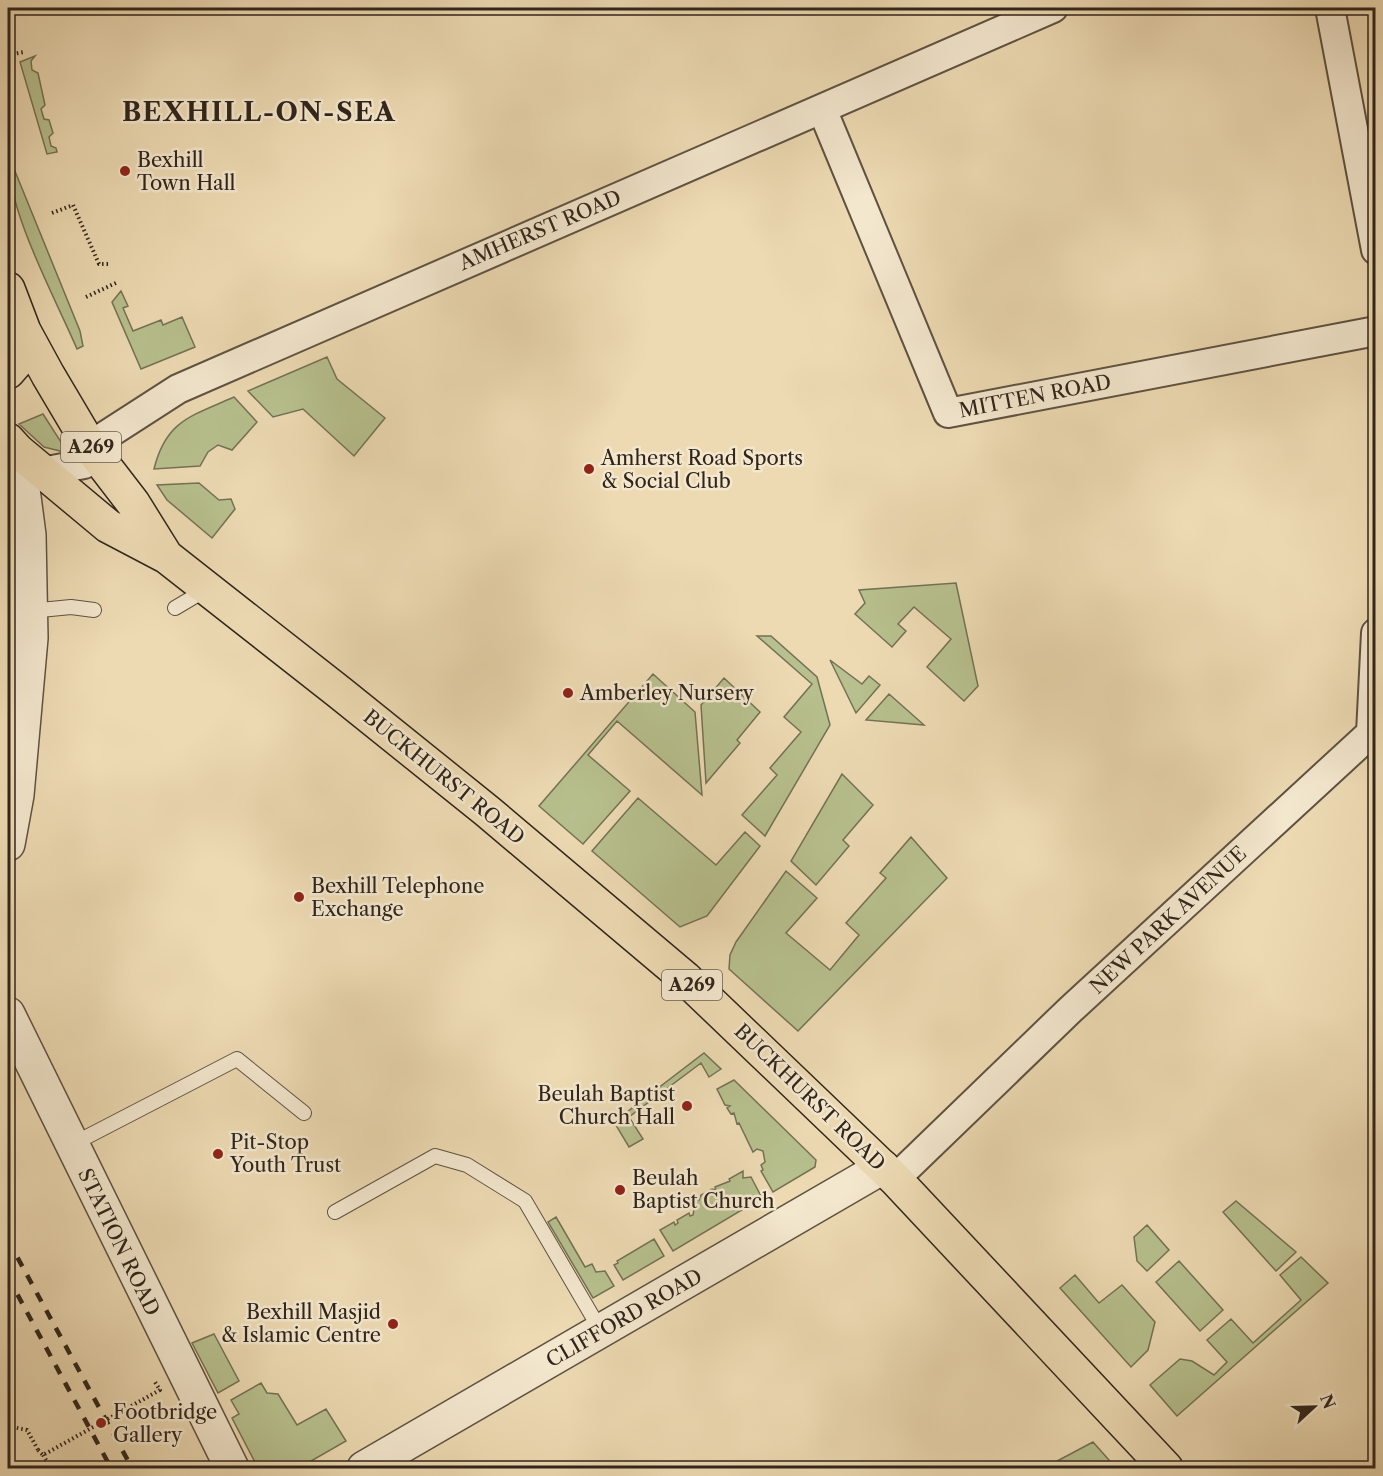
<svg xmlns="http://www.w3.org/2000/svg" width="1383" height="1476" font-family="'Libre Caslon Text',serif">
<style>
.green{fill:#b7c08e;stroke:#747254;stroke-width:1.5}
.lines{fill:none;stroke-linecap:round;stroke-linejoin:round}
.service-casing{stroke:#5f5241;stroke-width:16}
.minor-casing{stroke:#5f5241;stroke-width:32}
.tertiary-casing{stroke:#5f5241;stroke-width:36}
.primary-casing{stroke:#30251b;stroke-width:36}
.path{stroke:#30251b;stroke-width:4;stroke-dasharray:1.5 3;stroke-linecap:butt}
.service{stroke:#f3e7ce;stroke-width:14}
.minor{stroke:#f3e7ce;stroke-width:28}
.tertiary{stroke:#f3e7ce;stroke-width:33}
.primary{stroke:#eddab3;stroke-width:33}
.rail{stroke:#30251b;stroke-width:4.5;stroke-dasharray:10 10;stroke-linecap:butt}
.path-bridge{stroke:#30251b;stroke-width:4;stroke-dasharray:1.5 3;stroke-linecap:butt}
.poi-dot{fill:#8f2418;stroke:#f3e7ce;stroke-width:2}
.labels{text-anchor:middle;stroke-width:5;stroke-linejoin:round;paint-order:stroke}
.shield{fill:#f3e7ce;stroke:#6a5f51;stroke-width:1.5}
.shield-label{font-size:18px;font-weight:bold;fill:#30251b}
.poi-label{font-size:20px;fill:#30251b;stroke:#f3e7ce;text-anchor:start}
.street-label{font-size:20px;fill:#30251b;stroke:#f3e7ce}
.district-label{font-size:26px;font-weight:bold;letter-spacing:1.5px;fill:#30251b;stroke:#f3e7ce}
</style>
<rect width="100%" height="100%" fill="#eddab3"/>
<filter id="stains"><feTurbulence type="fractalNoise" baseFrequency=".00333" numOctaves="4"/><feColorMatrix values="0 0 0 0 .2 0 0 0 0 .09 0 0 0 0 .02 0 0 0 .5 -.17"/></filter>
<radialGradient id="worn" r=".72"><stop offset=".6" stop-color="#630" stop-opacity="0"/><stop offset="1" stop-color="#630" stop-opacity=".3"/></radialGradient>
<path class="green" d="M 35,56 L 31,61 L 32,70 L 38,73 L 45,105 L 41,109 L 44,119 L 49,120 L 53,133 L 49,137 L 51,146 L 56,148 L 57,152 L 47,154 L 20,62 Z
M 8,154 L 80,331 L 83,346 L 77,349 C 54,295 7,211 8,154 Z
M 121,291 L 128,306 L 123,308 L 133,331 L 161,320 L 163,325 L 182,317 L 195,347 L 141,369 L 112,302 Z
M 327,357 L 337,379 L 385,418 L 354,456 L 303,409 L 273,417 L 248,391 Z
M 234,397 L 257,422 L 232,450 L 218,445 L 208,452 L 200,466 L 154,469 C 166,420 192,416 234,397 Z
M 43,414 L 68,453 L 44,447 L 19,424 Z
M 199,483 L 219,500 L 231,499 L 235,509 L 212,538 L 167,500 L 157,485 Z
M 956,583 L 978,686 L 964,701 L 927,667 L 951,639 L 914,607 L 898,624 L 906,631 L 892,647 L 855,614 L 865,603 L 859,590 Z
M 757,636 L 771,636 L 817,677 L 830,725 L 765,836 L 742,815 L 777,775 L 770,768 L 801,732 L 784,717 L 812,684 Z
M 830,660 L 862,684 L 869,676 L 880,685 L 856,713 Z
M 653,674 L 695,712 L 702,795 L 617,721 L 588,755 L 630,791 L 583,844 L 539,806 Z
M 724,678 L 760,712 L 737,740 L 740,743 L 706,783 L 701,705 Z
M 889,694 L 924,725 L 866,720 Z
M 842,774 L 873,805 L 843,840 L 849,846 L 816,885 L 791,861 Z
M 638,798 L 716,865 L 745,832 L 760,846 L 707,916 L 680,927 L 592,851 Z
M 911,837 L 947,878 L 798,1031 L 729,969 L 730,955 L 736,942 L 786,871 L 817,898 L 786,933 L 830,970 L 859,935 L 846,923 L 886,878 L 880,873 Z
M 704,1053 L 721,1069 L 709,1077 L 701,1063 L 629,1117 L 643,1139 L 629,1147 L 614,1122 Z
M 734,1080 L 816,1160 L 815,1167 L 773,1192 L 761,1171 L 763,1170 L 761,1165 L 765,1162 L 763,1151 L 757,1149 L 753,1152 L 739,1123 L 737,1124 L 734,1113 L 731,1114 L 727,1108 L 730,1106 L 725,1105 L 717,1089 Z
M 743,1171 L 743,1178 L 751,1177 L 762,1198 L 673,1251 L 660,1230 L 674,1222 L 675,1225 L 678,1223 L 677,1220 L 689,1213 L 690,1216 L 693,1215 L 694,1210 L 687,1204 L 697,1197 L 699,1200 L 701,1195 L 712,1189 L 716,1190 L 715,1187 L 730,1181 L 729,1179 Z
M 1236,1201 L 1296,1252 L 1276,1271 L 1223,1212 Z
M 556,1217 L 585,1267 L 592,1264 L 596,1272 L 605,1271 L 614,1286 L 593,1298 L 548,1222 Z
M 1147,1225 L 1169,1250 L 1147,1271 L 1137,1261 L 1134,1237 Z
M 654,1239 L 664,1256 L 623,1280 L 614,1265 L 618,1263 L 617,1261 Z
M 1301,1257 L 1328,1283 L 1177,1416 L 1150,1385 L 1180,1359 L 1192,1361 L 1214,1375 L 1227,1362 L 1207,1340 L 1231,1319 L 1253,1343 L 1301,1300 L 1280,1275 Z
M 1179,1261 L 1223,1310 L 1200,1331 L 1156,1282 Z
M 1075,1275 L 1099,1303 L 1122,1285 L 1155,1322 L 1148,1350 L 1131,1367 L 1060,1288 Z
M 214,1334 L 239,1381 L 218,1393 L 192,1343 Z
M 261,1383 L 267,1393 L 278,1394 L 297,1425 L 326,1409 L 346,1441 L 299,1468 L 258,1468 L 232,1418 L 239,1414 L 231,1400 Z
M 1093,1442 L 1116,1468 L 1044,1468 Z"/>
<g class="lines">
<g class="service-casing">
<path id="service" d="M 175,608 L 207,589
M 30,611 L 71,607 L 94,610
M 71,1145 L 237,1059 L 304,1113
M 335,1212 L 435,1156 L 467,1165 L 525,1201 L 601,1331"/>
</g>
<g class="minor-casing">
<path id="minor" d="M 1330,8 L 1376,250
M 822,109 L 948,413 L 1376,331
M 42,472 L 84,464 L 105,436 L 178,389 L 1053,8
M 895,1179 L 1070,1010 L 1371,733 L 1376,633"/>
</g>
<g class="tertiary-casing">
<path id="tertiary" d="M 8,844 L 17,795 L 31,638 L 29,535 L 18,451
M 8,1014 L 232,1468
M 364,1468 L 883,1167"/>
</g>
<g class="primary-casing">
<path id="primary" d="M 8,289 L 24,331 L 48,375 L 93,451 L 133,503 L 166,556
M 8,372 L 21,357 L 24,331
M 8,440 L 18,451 L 108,526 L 167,557 L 339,692 L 487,811 L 685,978 L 895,1179 L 1166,1468"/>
</g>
<path class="path" d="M 8,55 L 24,52
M 52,213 L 73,205 L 99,264 L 109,264
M 86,297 L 118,282
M 8,1426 L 27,1430 L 38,1450
M 43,1455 L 51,1468"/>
<use href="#service" class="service"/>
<use href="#minor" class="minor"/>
<use href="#tertiary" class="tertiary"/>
<use href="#primary" class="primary"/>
<path class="rail" d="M 8,1240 L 132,1468
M 8,1277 L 111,1468"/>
<path class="path-bridge" d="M 38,1450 L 43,1455 L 160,1390 L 155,1382"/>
</g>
<g class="poi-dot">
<circle cx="125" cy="171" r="6"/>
<circle cx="589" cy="469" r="6"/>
<circle cx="568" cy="693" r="6"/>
<circle cx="299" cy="897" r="6"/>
<circle cx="687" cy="1106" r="6"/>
<circle cx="218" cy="1154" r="6"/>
<circle cx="620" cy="1190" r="6"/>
<circle cx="393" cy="1324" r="6"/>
<circle cx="101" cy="1423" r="6"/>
</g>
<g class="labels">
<g class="shield">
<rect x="61" y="432" width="60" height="30" rx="4.5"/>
<rect x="662" y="970" width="60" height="30" rx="4.5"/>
</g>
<g class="shield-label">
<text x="91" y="453">A269</text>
<text x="692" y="991">A269</text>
</g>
<g class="poi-label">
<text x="137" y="167">Bexhill<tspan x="137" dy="23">Town Hall</tspan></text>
<text x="601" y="465">Amherst Road Sports<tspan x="601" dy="23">&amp; Social Club</tspan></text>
<text x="580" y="700">Amberley Nursery</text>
<text x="311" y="893">Bexhill Telephone<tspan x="311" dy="23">Exchange</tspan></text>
<text x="675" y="1101" text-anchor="end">Beulah Baptist<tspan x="675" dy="23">Church Hall</tspan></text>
<text x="230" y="1149">Pit-Stop<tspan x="230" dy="23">Youth Trust</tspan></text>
<text x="632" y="1185">Beulah<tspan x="632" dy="23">Baptist Church</tspan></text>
<text x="381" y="1319" text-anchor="end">Bexhill Masjid<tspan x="381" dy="23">&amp; Islamic Centre</tspan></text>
<text x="113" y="1419">Footbridge<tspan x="113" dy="23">Gallery</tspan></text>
</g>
<g class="street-label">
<text transform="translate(540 230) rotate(-23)" y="7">AMHERST ROAD</text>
<text transform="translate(1035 396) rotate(-11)" y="7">MITTEN ROAD</text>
<text transform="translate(444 777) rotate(39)" y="7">BUCKHURST ROAD</text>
<text transform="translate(1168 920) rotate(-43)" y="7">NEW PARK AVENUE</text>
<text transform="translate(810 1097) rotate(44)" y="7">BUCKHURST ROAD</text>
<text transform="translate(119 1242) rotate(64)" y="7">STATION ROAD</text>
<text transform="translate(624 1318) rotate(-30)" y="7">CLIFFORD ROAD</text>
</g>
<g class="district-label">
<text x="259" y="121">BEXHILL-ON-SEA</text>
</g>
</g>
<rect width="1383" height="1476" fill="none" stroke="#eddab3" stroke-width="30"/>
<rect x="9" y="9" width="1365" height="1458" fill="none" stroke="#30251b" stroke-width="3"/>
<rect x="15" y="15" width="1353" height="1446" fill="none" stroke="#30251b" stroke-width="1.5"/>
<g transform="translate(1314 1407) rotate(68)" stroke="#f3e7ce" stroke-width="4.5" paint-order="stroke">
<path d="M0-4.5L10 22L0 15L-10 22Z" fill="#30251b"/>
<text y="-9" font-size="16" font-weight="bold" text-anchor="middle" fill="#30251b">N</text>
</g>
<rect width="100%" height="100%" filter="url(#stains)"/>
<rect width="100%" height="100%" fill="url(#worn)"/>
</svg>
